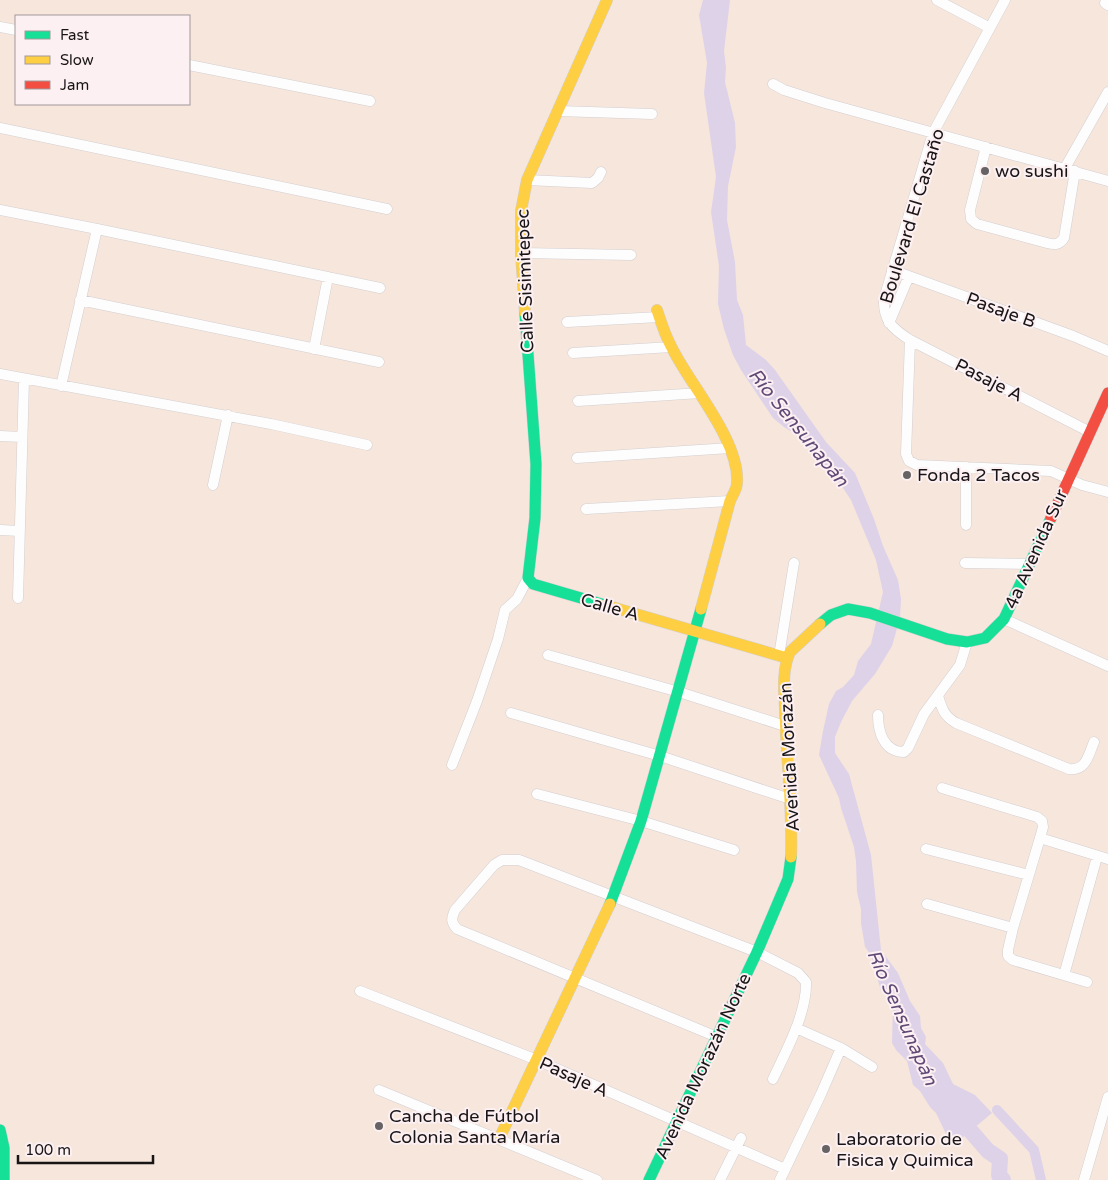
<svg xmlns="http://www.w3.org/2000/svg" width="1108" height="1180" font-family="'Varela Round',sans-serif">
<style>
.green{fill:#f6e6dc;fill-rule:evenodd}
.water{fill:#ded2e9}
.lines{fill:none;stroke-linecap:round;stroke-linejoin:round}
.canal{stroke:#ded2e9;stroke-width:10}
.river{stroke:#ded2e9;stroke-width:16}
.street-casing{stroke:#d3cfd0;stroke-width:11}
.fast-casing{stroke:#d3cfd0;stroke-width:12}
.slow-casing{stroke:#d3cfd0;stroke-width:12}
.jam-casing{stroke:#d3cfd0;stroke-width:12}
.street{stroke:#fefdfd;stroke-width:10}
.fast{stroke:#16e098;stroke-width:11}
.slow{stroke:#ffcf43;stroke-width:11}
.jam{stroke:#f24e42;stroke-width:11}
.poi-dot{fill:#676364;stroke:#fcf0f2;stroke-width:2}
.labels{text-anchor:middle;stroke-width:4;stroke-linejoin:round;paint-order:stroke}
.poi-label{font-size:18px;fill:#191516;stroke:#fcf0f2;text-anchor:start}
.street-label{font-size:18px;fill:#191516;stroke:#fcf0f2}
.water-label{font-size:19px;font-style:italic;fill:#604976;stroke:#fcf0f2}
</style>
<rect width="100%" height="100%" fill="#f9f3f4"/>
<path class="green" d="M 0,0 L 1108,0 L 1108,1180 L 0,1180 ZM 16,16 L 189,16 L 189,104 L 16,104 Z"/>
<path class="water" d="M 703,0 L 730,0 L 724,51 L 726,68 L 725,82 L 735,123 L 736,147 L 728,186 L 727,220 L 735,262 L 737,300 L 743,315 L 746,345 L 766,360 L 775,370 L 826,442 L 855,473 L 874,519 L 883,546 L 898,580 L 901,599 L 900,618 L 892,646 L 875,674 L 852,701 L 841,722 L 835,737 L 835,753 L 849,774 L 871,855 L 881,950 L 898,973 L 910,1001 L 920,1016 L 921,1028 L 926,1037 L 925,1044 L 943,1063 L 953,1084 L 975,1095 L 992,1113 L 962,1138 L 947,1136 L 936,1113 L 930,1107 L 920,1091 L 913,1085 L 907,1061 L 896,1050 L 892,1043 L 893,1005 L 887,995 L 881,991 L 871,955 L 865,947 L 861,923 L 861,909 L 857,892 L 856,861 L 854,847 L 841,808 L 839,798 L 819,755 L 823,731 L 829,704 L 836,691 L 843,687 L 854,675 L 858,661 L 871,644 L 883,592 L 876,560 L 851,500 L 841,485 L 831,476 L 802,438 L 784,427 L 773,418 L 741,370 L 733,355 L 724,329 L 718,304 L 719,266 L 711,212 L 716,177 L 704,93 L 707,63 L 699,15 Z"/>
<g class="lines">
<path class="canal" d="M 997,1110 L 1034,1150 L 1041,1180"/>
<path class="river" d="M 956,1114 L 988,1151 L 1000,1159 L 999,1175 L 1003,1180"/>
<g class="street-casing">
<path id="street" d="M 937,0 L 990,28
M 1005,0 L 933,133 L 884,299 C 883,321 893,329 910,340 L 1090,432
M 1105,3 L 1108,5
M 0,27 L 16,30
M 189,65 L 370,101
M 773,84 L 784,90 L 825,103 L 1108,181
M 558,111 L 652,114
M 0,128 L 387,209
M 986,147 L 970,210 L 971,219 L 977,224 L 1047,243 C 1055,245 1059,245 1064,238 L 1075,171
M 1065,168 L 1108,92
M 527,180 L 592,183 L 598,178 L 601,172
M 0,210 L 97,229 L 380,288
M 521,253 L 631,255
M 892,270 L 1073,336 L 1108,351
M 80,300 L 379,362
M 567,322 L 659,317
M 889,323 L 909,276
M 910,340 L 906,454 L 909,461 L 917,465 L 1051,471 L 1082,485 L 1108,492
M 314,349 L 328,277
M 573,353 L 671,347
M 0,374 L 271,424 L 367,445
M 61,386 L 97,229
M 578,401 L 700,393
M 0,436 L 22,437
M 577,458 L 730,448
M 213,485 L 228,415
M 586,509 L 730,501
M 966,525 L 966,467
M 0,530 L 20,531
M 965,563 L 1030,564
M 18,598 L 24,379
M 1004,619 L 1108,666
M 548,655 L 679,692 L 785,726
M 779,656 L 794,563
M 938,696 C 942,709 944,716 956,723 L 1069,769 C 1086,771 1088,756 1094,742
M 511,713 L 660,756 L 790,799
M 878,715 C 878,732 884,752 904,752 L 908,748 L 924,714 L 960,665 L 967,642
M 452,765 L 477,701 L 498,639 L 505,610 L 517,599 L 528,578
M 942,788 L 1037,817 L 1042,821 L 1043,827 L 1040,838 L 1013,928 L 1008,950 L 1008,956 L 1013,960 L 1087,982
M 537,794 L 641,821 L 734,850
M 1040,838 L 1108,859
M 926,849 L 1029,875
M 927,904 L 1013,928
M 1064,975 L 1097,857
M 360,991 L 537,1060 L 785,1169
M 796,1028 L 841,1048 L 872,1067
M 717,1037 L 457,929 C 451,922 451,919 455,910 L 494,865 L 502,860 L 519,860 L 757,952 L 798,973 L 806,982 C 807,1013 786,1051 773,1079
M 379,1090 L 597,1180
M 720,1180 L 741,1138
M 780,1180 L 821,1094 L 841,1048
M 1084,1180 L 1108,1097"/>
</g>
<g class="fast-casing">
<path id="fast" d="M 525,313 L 536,464 L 535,518 L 528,578 L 533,584 L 605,605
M 820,624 L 831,615 L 848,609 L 870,613 L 947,639 L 967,642 L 985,638 L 1004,619 L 1051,518
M 610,904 L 641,821 L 701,609
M 0,1130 L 4,1148 L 4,1180
M 649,1180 L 757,952 L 788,879 L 791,857"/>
</g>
<g class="slow-casing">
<path id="slow" d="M 657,310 C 661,322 665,335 671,346 C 689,384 740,440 737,483 C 737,489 732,496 730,501 L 701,609
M 525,313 L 521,253 L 521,211 L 527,180 L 607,0
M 605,605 L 787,658
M 791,857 C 793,808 786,758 785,708 C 784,690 782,669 790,652 L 820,624
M 499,1139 L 610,904"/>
</g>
<g class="jam-casing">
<path id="jam" d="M 1051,518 L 1108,393"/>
</g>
<use href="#street" class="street"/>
<use href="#fast" class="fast"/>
<use href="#slow" class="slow"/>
<use href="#jam" class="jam"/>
</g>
<g class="poi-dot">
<circle cx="985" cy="171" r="5"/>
<circle cx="907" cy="475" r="5"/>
<circle cx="379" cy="1126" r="5"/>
<circle cx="826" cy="1149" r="5"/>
</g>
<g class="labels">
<g class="poi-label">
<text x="995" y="177">wo sushi</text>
<text x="917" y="481">Fonda 2 Tacos</text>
<text x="389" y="1122">Cancha de Fútbol<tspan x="389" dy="21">Colonia Santa María</tspan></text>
<text x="836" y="1145">Laboratorio de<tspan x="836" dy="21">Fisica y Quimica</tspan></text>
</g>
<g class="street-label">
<text transform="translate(912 216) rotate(-73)" y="6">Boulevard El Castaño</text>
<text transform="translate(525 281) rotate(-92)" y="6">Calle Sisimitepec</text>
<text transform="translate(1001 310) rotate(20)" y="6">Pasaje B</text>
<text transform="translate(989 380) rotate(27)" y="6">Pasaje A</text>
<text transform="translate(1036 549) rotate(-66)" y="6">4a Avenida Sur</text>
<text transform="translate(610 607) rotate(16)" y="6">Calle A</text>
<text transform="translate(789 757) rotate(-93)" y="6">Avenida Morazán</text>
<text transform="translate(703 1066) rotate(-65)" y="6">Avenida Morazán Norte</text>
<text transform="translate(574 1077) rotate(24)" y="6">Pasaje A</text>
</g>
<g class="water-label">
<text transform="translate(799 427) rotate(51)" y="7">Río Sensunapán</text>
<text transform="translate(903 1017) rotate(66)" y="7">Río Sensunapán</text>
</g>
</g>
<rect x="15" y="15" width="175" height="90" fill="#fcf0f2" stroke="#a1989a"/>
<rect x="25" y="31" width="25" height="8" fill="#16e098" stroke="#a1989a"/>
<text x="60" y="40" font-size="15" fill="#191516">Fast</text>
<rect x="25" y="56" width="25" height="8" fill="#ffcf43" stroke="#a1989a"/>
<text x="60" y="65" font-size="15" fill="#191516">Slow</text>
<rect x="25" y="81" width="25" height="8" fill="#f24e42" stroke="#a1989a"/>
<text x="60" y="90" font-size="15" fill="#191516">Jam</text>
<path d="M18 1155v8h135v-8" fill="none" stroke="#191516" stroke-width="2.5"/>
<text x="25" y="1155" font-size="15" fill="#191516" stroke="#fcf0f2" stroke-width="4" paint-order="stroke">100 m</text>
</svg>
